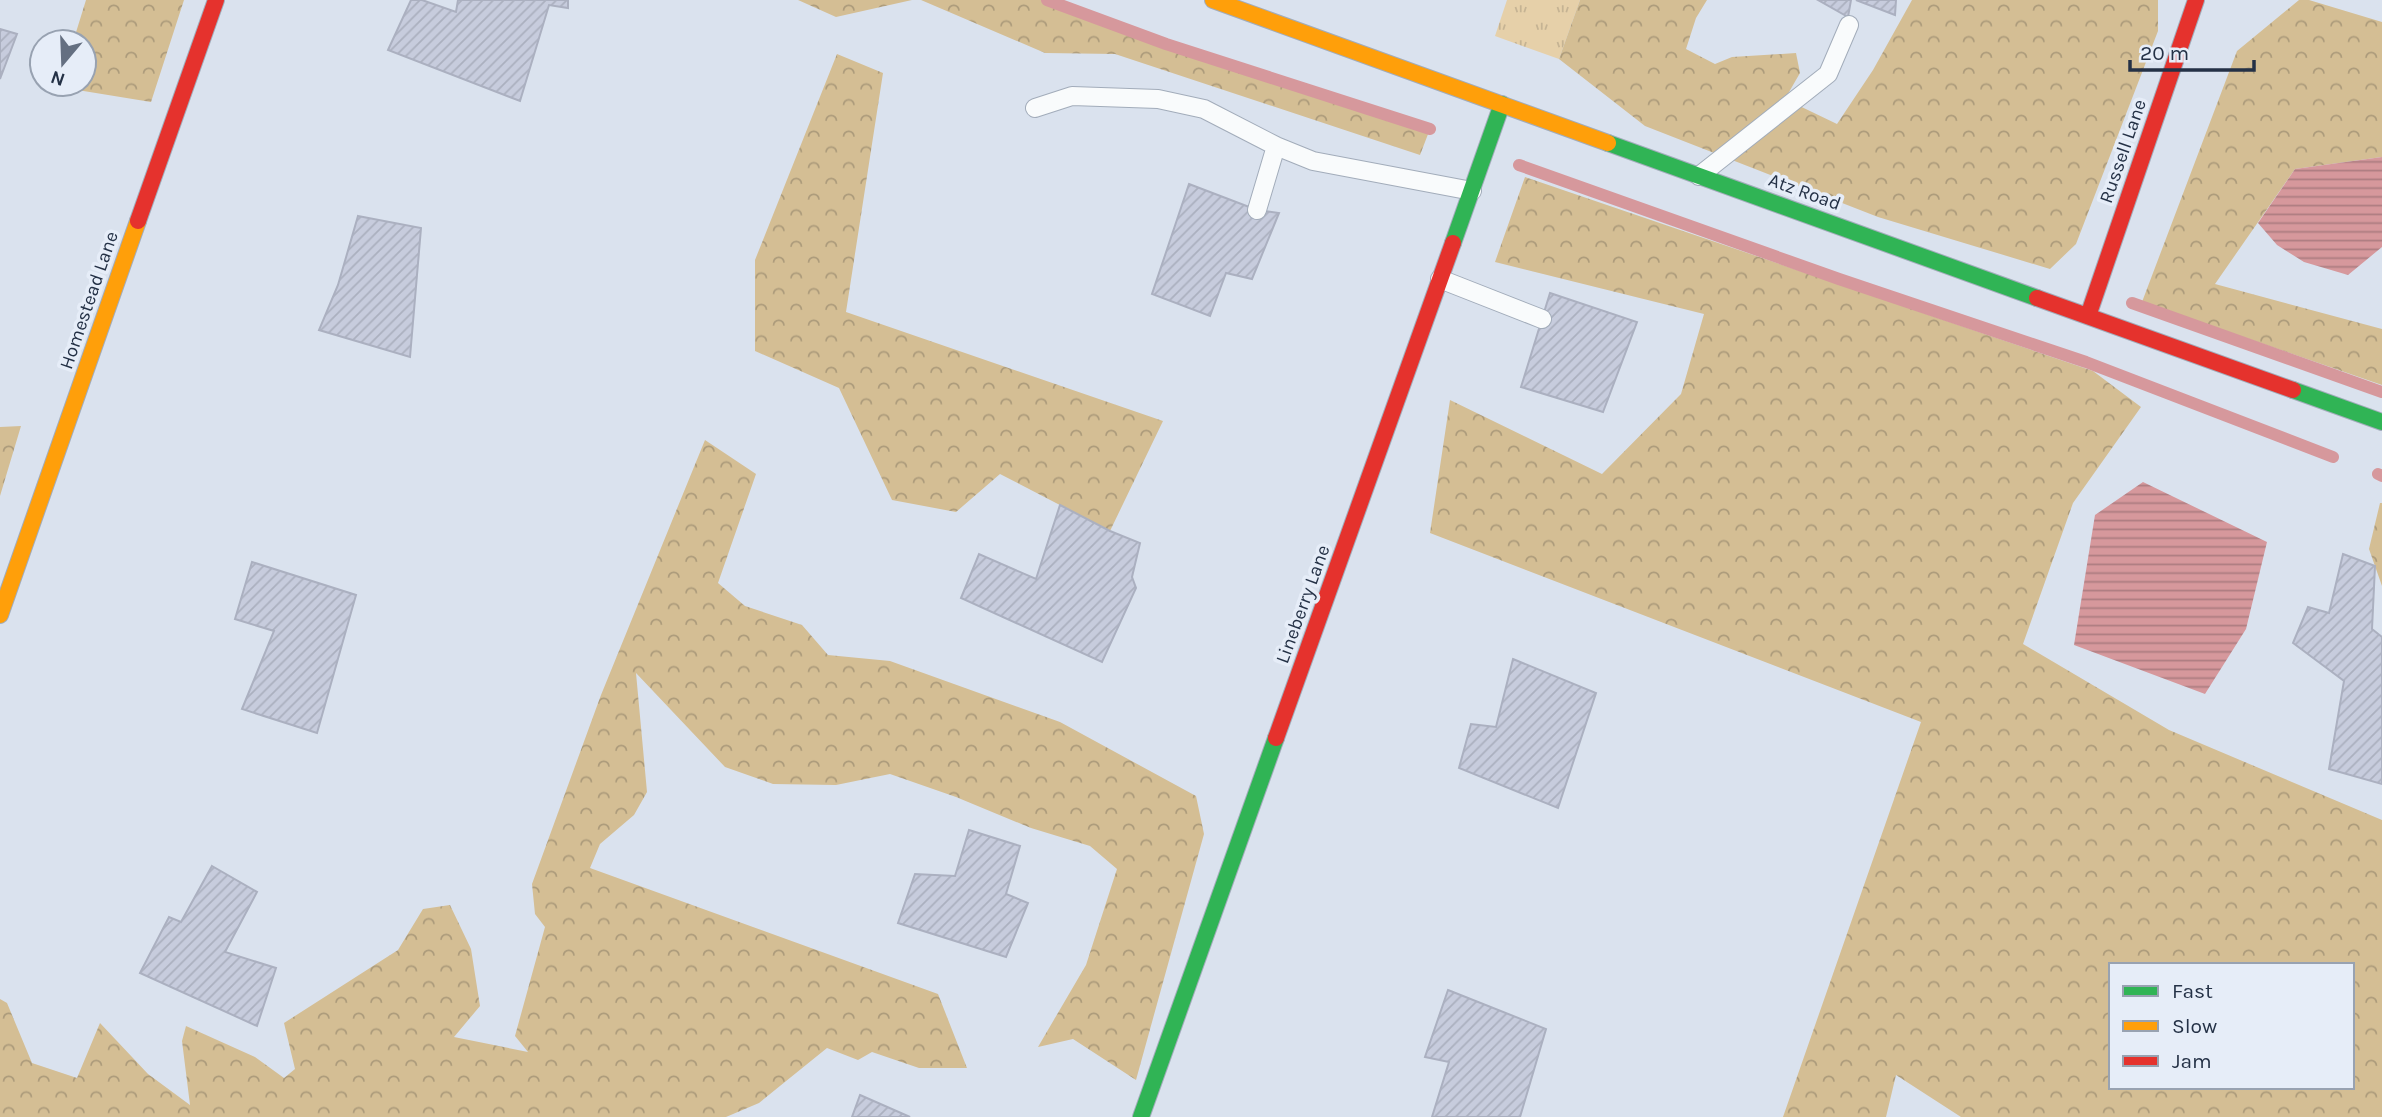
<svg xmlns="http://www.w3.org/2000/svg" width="2382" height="1117" font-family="Karla,sans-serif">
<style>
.grass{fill:url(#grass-tufts)}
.forest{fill:url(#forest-crowns);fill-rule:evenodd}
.water{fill:url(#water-rules)}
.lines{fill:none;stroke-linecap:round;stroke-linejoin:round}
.stream{stroke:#d6989c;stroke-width:12}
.building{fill:url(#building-hatch);stroke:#abb0c0;stroke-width:2}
.lane-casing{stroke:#a2acba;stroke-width:20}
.fast-casing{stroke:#a2acba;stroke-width:18}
.slow-casing{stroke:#a2acba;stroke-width:18}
.jam-casing{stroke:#a2acba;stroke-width:18}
.lane{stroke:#f9fbfc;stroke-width:18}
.fast{stroke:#30b455;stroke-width:16}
.slow{stroke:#ff9f0a;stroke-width:16}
.jam{stroke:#e5322d;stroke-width:16}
.labels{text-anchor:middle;stroke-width:7;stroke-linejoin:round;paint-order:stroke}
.street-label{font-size:19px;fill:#243146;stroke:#e6edf8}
</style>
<defs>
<pattern id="grass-tufts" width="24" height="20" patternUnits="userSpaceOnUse" patternTransform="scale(1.75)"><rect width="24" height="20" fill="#e6d0a9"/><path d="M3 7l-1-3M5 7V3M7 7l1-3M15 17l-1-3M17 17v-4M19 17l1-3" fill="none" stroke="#c5b393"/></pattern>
<pattern id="forest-crowns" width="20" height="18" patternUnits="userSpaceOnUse" patternTransform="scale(1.75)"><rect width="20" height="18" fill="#d4be94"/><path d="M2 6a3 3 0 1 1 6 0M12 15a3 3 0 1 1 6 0" fill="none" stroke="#ac9b7b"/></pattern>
<pattern id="water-rules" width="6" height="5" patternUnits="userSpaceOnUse" patternTransform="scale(1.75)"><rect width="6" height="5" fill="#d6989c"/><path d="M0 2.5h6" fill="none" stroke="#ad7d81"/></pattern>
<pattern id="building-hatch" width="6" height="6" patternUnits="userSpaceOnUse" patternTransform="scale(1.75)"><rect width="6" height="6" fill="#c7ccdd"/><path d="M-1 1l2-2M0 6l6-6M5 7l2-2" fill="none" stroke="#abb0bf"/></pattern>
</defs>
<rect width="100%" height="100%" fill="#dae2ee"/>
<path class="grass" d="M 1507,0 L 1580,0 L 1559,59 L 1495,36 Z"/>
<path class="forest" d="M 86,0 L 184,0 L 151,102 L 59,87 L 60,84 L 84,84 L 84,42 L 73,42 Z
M 798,0 L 912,0 L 836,17 Z
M 921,0 L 1047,0 L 1166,44 L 1430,129 L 1420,155 L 1115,54 L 1045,53 Z
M 1580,0 L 1707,0 L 1696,18 L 1686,49 L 1715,64 L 1732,57 L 1796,53 L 1800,73 L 1785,99 L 1837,124 L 1873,70 L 1912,0 L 2158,0 L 2158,31 L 2076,244 L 2050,269 L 1878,217 L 1645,126 L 1559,59 Z
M 2299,0 L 2309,0 L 2382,22 L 2382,157 L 2295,169 L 2215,284 L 2382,329 L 2382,385 L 2142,302 L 2237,51 Z
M 837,54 L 883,73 L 846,312 L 1163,421 L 1110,531 L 1000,474 L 956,512 L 892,500 L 839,388 L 755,351 L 755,260 Z
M 1525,177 L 2093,371 L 2141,407 L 2073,503 L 2023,644 L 2169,730 L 2382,820 L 2382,1117 L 1961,1117 L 1896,1075 L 1886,1117 L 1783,1117 L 1921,722 L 1430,533 L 1450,400 L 1602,474 L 1681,394 L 1704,314 L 1495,262 ZM 2111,965 L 2352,965 L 2352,1087 L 2111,1087 Z
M 21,426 L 0,496 L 0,427 Z
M 705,440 L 756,474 L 718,583 L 745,606 L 802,625 L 828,655 L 890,661 L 1060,722 L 1196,796 L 1204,834 L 1136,1080 L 1073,1039 L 1038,1047 L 1086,965 L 1117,869 L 1090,846 L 1031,828 L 956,797 L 890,774 L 836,785 L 773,784 L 725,767 L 636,673 L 647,792 L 634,815 L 600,844 L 590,868 L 938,994 L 967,1068 L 919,1068 L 872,1052 L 858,1060 L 827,1048 L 759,1103 L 726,1117 L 0,1117 L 0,999 L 7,1003 L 32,1063 L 77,1078 L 100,1023 L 148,1074 L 190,1105 L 182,1041 L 186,1026 L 255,1057 L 284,1078 L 295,1069 L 284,1023 L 398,950 L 423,909 L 450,905 L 471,949 L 480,1006 L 454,1037 L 528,1052 L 515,1036 L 545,927 L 535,914 L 532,884 L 601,695 Z
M 2380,503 L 2382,503 L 2382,586 L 2369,549 Z"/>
<path class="water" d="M 2382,157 L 2382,247 L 2348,275 L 2304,262 L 2277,245 L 2258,223 L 2295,169 Z
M 2143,482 L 2267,542 L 2246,629 L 2205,694 L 2074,645 L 2095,515 Z"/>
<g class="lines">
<path class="stream" d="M 1047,0 L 1166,44 L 1430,129
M 1519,165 L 1839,279 L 2086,362 L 2333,457
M 2132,303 L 2382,392
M 2378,474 L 2382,476"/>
</g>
<path class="building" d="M 411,0 L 422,0 L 456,12 L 458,0 L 568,0 L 568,8 L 549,5 L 520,101 L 388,50 Z
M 1818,0 L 1851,0 L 1848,17 Z
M 1856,0 L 1896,0 L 1895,15 Z
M 0,29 L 17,34 L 0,79 Z
M 1189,184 L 1257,210 L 1279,213 L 1252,279 L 1226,273 L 1210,316 L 1152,294 Z
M 358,216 L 421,228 L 410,357 L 319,330 L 338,285 Z
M 1550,293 L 1637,322 L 1603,412 L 1521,387 Z
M 1060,505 L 1110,531 L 1140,543 L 1132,577 L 1136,588 L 1102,662 L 961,598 L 979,554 L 1036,579 Z
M 2343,554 L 2375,566 L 2372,629 L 2382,637 L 2382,784 L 2329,769 L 2344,681 L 2293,643 L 2308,607 L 2329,613 Z
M 252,562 L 356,595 L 317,733 L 242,709 L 274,631 L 235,619 Z
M 1513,659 L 1596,693 L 1558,808 L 1459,768 L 1471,724 L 1496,727 Z
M 969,830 L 1020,846 L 1006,894 L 1028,903 L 1006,957 L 898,923 L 915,874 L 955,876 Z
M 212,866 L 257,892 L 225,952 L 276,968 L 257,1026 L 140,973 L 169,917 L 181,922 Z
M 1448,990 L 1546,1029 L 1520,1117 L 1432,1117 L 1449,1062 L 1425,1057 Z
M 860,1095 L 910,1117 L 852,1117 Z"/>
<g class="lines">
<g class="lane-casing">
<path id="lane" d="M 1035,108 L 1072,96 L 1158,99 L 1204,109 L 1276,146 L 1313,161 L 1472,191
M 1699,176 L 1828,74 L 1849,25
M 1257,210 L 1276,146
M 1440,279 L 1542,319"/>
</g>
<g class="fast-casing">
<path id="fast" d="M 1608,143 L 2037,298
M 1453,243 L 1502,104
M 2293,390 L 2382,422
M 1141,1117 L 1276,738"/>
</g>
<g class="slow-casing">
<path id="slow" d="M 1213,0 L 1608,143
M 0,615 L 138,221"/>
</g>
<g class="jam-casing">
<path id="jam" d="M 138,221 L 216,0
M 2037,298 L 2293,390
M 2088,316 L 2196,0
M 1276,738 L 1453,243"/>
</g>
<use href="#lane" class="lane"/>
<use href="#fast" class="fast"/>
<use href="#slow" class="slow"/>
<use href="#jam" class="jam"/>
</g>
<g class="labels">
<g class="street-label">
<text transform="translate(2122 151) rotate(-71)" y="7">Russell Lane</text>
<text transform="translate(1805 191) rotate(20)" y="7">Atz Road</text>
<text transform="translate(88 300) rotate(-71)" y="7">Homestead Lane</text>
<text transform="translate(1302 604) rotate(-70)" y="7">Lineberry Lane</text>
</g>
</g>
<rect x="2109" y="963" width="245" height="126" fill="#e6edf8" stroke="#98a2b1" stroke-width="2"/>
<rect x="2123" y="986" width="35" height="10" fill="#30b455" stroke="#98a2b1" stroke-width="2"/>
<text x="2172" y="998" font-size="21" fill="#243146">Fast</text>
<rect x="2123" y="1021" width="35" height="10" fill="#ff9f0a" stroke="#98a2b1" stroke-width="2"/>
<text x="2172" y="1033" font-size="21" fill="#243146">Slow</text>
<rect x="2123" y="1056" width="35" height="10" fill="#e5322d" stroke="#98a2b1" stroke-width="2"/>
<text x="2172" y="1068" font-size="21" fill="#243146">Jam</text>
<g transform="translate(63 63) rotate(199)"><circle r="33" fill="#e6edf8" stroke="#98a2b1" stroke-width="2"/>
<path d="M0-5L12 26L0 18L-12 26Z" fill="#646f81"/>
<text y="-10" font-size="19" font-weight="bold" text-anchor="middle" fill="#243146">N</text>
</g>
<path d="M2130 60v10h124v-10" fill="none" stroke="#243146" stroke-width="3.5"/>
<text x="2140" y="60" font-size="21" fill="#243146" stroke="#e6edf8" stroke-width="5" paint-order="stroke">20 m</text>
</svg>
